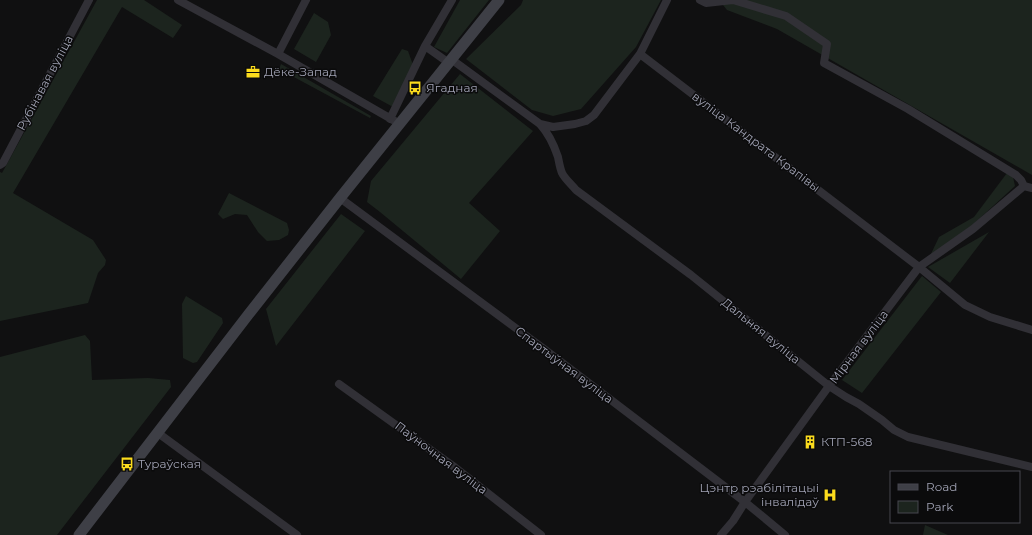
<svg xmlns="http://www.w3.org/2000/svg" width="1032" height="535" font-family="Montserrat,sans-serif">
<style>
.green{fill:#1c241e}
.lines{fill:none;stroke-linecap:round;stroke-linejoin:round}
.street{stroke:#313036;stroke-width:8}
.secondary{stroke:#3e3f46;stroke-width:11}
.labels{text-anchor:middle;stroke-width:3;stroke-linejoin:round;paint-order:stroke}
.poi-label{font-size:12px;fill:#a0a2b3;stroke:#0b0b0c;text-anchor:start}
.street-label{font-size:12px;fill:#a0a2b3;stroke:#0b0b0c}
</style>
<rect width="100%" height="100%" fill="#101011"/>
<path class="green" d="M 97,0 L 144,0 L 182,25 L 173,38 L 122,7 L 13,193 L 93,240 L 106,260 L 105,265 L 98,273 L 88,303 L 0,321 L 0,172 L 2,173 Z
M 460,0 L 489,0 L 447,53 L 434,47 Z
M 523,0 L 661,0 L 636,47 L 581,109 L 553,116 L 532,110 L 466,59 L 521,5 Z
M 719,0 L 1032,0 L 1032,175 L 777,29 L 727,10 Z
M 314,13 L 328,22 L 331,35 L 316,62 L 294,49 Z
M 402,49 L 408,51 L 413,65 L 393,107 L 373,96 Z
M 281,64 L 371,116 L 370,118 L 279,69 Z
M 460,74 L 533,131 L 469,203 L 500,231 L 461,279 L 380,212 L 367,202 L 371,181 Z
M 1007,173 L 1013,177 L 1015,186 L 967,230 L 930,256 L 939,237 L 974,217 Z
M 229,193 L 287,223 L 289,230 L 288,235 L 279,240 L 267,241 L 258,232 L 247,215 L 235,214 L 223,219 L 218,214 Z
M 341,214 L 365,231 L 276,346 L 266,309 Z
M 989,232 L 950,283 L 928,267 Z
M 922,276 L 941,292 L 862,393 L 842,380 Z
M 186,296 L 222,318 L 223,323 L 197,362 L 193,363 L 183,358 L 182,304 Z
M 85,335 L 90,341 L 92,380 L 148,378 L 170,380 L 171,387 L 57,535 L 0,535 L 0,357 Z
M 925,525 L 948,535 L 949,535 L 923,535 Z"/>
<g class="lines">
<path class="street" d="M 178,0 L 278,54 L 400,124
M 700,0 L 706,3 L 733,0 L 786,16 L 827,44 L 824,63 L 908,109 L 1016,175 L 1021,180 L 1024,186
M 425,46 L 449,63
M 278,54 L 306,0
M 640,54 L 919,267 L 965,305 L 990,317 L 1032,330
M 451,59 L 540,124 L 553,127 L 575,124 L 586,121 L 594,115 L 640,54 L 667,0
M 390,119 L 425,46 L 452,0
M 540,124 C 549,134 554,145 558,157 C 559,162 560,168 562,173 C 565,179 571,184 576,190 L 691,275 L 829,386 L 846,397 L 859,404 L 882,420 L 894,430 L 908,437 L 1032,467
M 0,165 L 3,163 L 89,0
M 1024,186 L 1032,188
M 340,198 L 544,349 L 745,502 L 785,535
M 339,384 L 453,466 L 541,535
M 158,433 L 297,535
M 721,535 L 733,521 L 745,502 L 829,386 L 919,267 L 973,229 L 1024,186"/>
<path class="secondary" d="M 79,535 L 248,315 L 340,198 L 499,0"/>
</g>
<defs>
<g id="office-bare" transform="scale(1.08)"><path d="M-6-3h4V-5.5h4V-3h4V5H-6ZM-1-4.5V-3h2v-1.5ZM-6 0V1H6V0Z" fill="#fcdc1d" stroke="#0b0b0c" stroke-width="2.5" paint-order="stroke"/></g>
<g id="bus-bare" transform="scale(1.08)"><path d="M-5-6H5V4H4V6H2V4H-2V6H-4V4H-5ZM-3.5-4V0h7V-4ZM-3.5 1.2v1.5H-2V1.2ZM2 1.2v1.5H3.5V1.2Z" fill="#fcdc1d" stroke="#0b0b0c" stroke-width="2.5" paint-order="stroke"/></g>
<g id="building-bare" transform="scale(1.08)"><path d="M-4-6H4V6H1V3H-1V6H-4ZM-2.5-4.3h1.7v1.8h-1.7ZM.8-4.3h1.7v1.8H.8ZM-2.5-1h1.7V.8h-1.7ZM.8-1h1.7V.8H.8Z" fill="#fcdc1d" stroke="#0b0b0c" stroke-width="2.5" paint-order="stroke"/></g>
<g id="hospital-bare" transform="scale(1.08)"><path d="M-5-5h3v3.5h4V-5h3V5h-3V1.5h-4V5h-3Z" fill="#fcdc1d" stroke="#0b0b0c" stroke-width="2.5" paint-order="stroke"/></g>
</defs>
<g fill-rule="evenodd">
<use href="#office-bare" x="253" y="72"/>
<use href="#bus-bare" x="415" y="88"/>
<use href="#building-bare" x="810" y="442"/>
<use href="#bus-bare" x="127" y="464"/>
<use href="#hospital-bare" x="830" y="495"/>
</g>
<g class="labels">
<g class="poi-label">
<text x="264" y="76">Дёке-Запад</text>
<text x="426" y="92">Ягадная</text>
<text x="821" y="446">КТП-568</text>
<text x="138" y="468">Тураўская</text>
<text x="819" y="492" text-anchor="end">Цэнтр рэабілітацыі<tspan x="819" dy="14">інвалідаў</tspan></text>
</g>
<g class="street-label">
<text transform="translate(45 83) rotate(-62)" y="4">Рубінавая вуліца</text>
<text transform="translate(756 142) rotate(37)" y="4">вуліца Кандрата Крапівы</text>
<text transform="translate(761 331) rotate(39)" y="4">Дальняя вуліца</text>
<text transform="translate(859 347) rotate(-53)" y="4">Мірная вуліца</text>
<text transform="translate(564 365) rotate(37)" y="4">Спартыўная вуліца</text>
<text transform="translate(441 458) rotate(37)" y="4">Паўночная вуліца</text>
</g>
</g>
<rect x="890" y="471" width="130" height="52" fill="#0b0b0c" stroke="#47474f"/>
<rect x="898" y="484" width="20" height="6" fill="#3e3f46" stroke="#47474f"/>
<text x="926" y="491" font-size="12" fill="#a0a2b3">Road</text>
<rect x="898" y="501" width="20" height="12" fill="#1c241e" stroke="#47474f"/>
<text x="926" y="511" font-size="12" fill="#a0a2b3">Park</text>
</svg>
